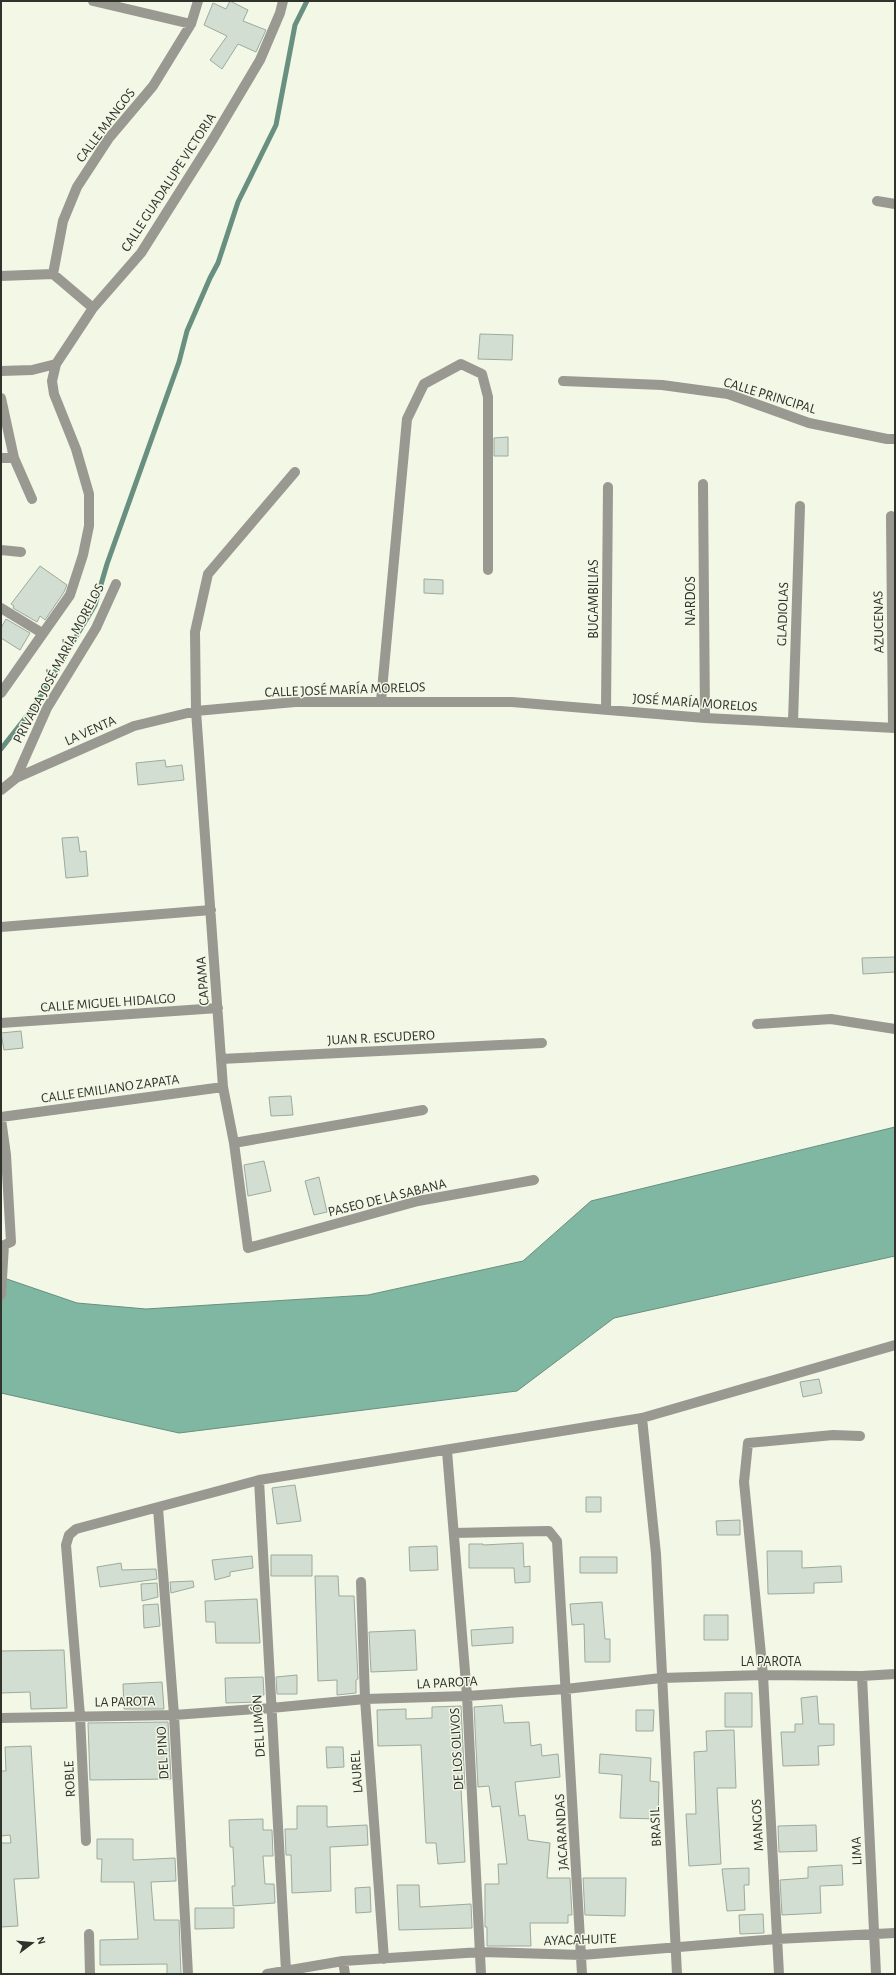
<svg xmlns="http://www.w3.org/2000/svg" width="896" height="1975" font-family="'Alegreya Sans',sans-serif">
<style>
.water{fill:#80b7a3;stroke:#688f7f}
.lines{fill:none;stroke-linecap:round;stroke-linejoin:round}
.stream{stroke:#688f7f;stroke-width:5}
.building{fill:#d1ded1;stroke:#9daa9d}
.minor{stroke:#999891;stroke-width:10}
.labels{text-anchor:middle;stroke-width:3;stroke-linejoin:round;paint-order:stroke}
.street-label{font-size:14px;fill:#30322c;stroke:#f2f7e6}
</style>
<rect width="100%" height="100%" fill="#f2f7e6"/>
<path class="water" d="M 895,1127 L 895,1256 L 614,1318 L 517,1391 L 179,1433 L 1,1393 L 1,1277 L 77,1303 L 146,1309 L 368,1295 L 523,1261 L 591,1201 Z"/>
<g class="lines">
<path class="stream" d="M 1,749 L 34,707 L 95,605 L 107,564 L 179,362 L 187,331 L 210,278 L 218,263 L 238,202 L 276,125 L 295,25 L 307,1"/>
</g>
<path class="building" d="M 230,1 L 248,10 L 243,21 L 266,30 L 256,52 L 238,44 L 222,69 L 210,60 L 227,36 L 204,25 L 213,3 L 226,9 Z
M 480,334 L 513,335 L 512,360 L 478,359 Z
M 508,437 L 508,456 L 494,456 L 494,438 Z
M 40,566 L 67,585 L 64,592 L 45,620 L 40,616 L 37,622 L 13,608 L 14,606 L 11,604 Z
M 424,579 L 443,580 L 443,594 L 424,593 Z
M 6,619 L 30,633 L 20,650 L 1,638 L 1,628 Z
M 165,760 L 166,767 L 182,765 L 184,780 L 138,785 L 136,763 Z
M 78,837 L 80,852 L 86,851 L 88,876 L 66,878 L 62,838 Z
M 895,957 L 895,972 L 863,974 L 862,958 Z
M 21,1031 L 23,1048 L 4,1050 L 1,1033 Z
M 291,1096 L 293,1115 L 271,1116 L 269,1097 Z
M 264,1161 L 271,1191 L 248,1196 L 244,1165 Z
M 319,1177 L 327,1212 L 314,1215 L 305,1181 Z
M 819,1379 L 822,1393 L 803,1397 L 800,1382 Z
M 295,1485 L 301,1521 L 277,1524 L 272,1488 Z
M 586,1497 L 601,1497 L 601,1512 L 586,1512 Z
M 740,1520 L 740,1535 L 717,1535 L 716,1521 Z
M 523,1543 L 524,1567 L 530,1566 L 530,1582 L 515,1583 L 514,1568 L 469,1568 L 469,1544 L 483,1544 L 483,1545 Z
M 437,1546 L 438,1570 L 410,1571 L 409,1547 Z
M 767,1551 L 802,1551 L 802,1568 L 841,1566 L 842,1582 L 814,1583 L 814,1593 L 768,1594 Z
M 271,1555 L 312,1555 L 312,1576 L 271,1576 Z
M 252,1556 L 253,1568 L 230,1572 L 230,1576 L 215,1580 L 212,1560 Z
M 580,1557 L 617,1557 L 617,1573 L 580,1573 Z
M 121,1563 L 122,1570 L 156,1569 L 157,1579 L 100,1587 L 97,1567 Z
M 315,1576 L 338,1576 L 339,1596 L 354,1596 L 358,1679 L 356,1680 L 356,1693 L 337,1695 L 337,1680 L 318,1681 Z
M 193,1581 L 194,1587 L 171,1593 L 170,1582 Z
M 157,1583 L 158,1597 L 142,1601 L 141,1584 Z
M 257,1599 L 260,1643 L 216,1643 L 215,1622 L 206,1622 L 205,1601 Z
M 602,1602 L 605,1639 L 610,1639 L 610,1662 L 585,1662 L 584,1624 L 572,1625 L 570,1604 Z
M 158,1604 L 160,1626 L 144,1628 L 143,1605 Z
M 704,1615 L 728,1615 L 728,1640 L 704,1640 Z
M 513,1627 L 513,1643 L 472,1646 L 471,1630 Z
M 415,1630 L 417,1670 L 371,1672 L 369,1632 Z
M 64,1650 L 67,1708 L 31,1709 L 30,1692 L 1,1693 L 1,1651 Z
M 297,1675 L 297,1694 L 277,1694 L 276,1677 Z
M 263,1677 L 264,1695 L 259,1695 L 259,1702 L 226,1703 L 225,1678 Z
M 162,1682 L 164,1709 L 124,1709 L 123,1684 Z
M 725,1693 L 752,1693 L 752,1727 L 725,1727 Z
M 817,1696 L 819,1724 L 834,1724 L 834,1745 L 818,1746 L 819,1765 L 783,1766 L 781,1732 L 795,1732 L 795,1724 L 803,1724 L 801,1698 Z
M 502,1705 L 504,1723 L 529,1722 L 531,1746 L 541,1744 L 542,1756 L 558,1754 L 560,1777 L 515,1782 L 519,1816 L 525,1815 L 528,1840 L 550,1843 L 547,1878 L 570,1878 L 572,1915 L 568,1915 L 568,1923 L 530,1923 L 531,1946 L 487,1946 L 487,1927 L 485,1927 L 485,1884 L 499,1884 L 498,1864 L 507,1864 L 500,1806 L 492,1807 L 489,1786 L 478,1787 L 474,1707 Z
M 461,1706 L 465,1789 L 461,1789 L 465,1862 L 438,1864 L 436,1843 L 426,1843 L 421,1745 L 378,1746 L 377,1710 L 406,1709 L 406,1719 L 432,1718 L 432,1707 Z
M 636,1710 L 654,1710 L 653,1731 L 636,1731 Z
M 168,1722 L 171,1779 L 90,1780 L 88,1723 Z
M 734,1730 L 736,1788 L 717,1788 L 721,1864 L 689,1866 L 686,1814 L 696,1814 L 694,1752 L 707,1751 L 706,1731 Z
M 31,1746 L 39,1878 L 14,1879 L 18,1926 L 1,1927 L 1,1843 L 11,1843 L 10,1835 L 1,1836 L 1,1771 L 6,1771 L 5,1747 Z
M 326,1747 L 343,1747 L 344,1767 L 327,1768 Z
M 600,1754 L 651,1758 L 650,1781 L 659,1782 L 658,1819 L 620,1818 L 622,1775 L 599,1773 Z
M 297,1806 L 327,1806 L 327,1827 L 367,1825 L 368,1845 L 330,1847 L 331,1891 L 292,1893 L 291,1855 L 286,1855 L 285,1829 L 297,1829 Z
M 263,1819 L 263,1830 L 272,1830 L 273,1856 L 263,1856 L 265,1884 L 274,1884 L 275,1903 L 233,1906 L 232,1886 L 235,1886 L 233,1847 L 230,1847 L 229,1820 Z
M 816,1825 L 817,1851 L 779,1852 L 778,1826 Z
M 97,1839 L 133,1839 L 133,1860 L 175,1858 L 176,1881 L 151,1882 L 154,1920 L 179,1920 L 181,1974 L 167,1974 L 167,1964 L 100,1965 L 100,1940 L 138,1939 L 134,1882 L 101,1882 L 102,1859 L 97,1859 Z
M 842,1865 L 843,1885 L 820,1886 L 821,1913 L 782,1915 L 780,1880 L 808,1878 L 808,1867 Z
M 749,1868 L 749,1885 L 744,1885 L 745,1910 L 727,1911 L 722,1869 Z
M 583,1878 L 626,1878 L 625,1916 L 585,1915 Z
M 397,1885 L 419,1885 L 420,1907 L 471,1904 L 472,1928 L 399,1930 Z
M 370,1887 L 371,1912 L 356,1913 L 355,1888 Z
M 195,1908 L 234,1908 L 234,1928 L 195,1929 Z
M 763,1914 L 764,1933 L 740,1934 L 739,1915 Z"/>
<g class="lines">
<path class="minor" d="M 93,1 L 191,24
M 877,201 L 895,204
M 53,274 L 63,221 L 77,187 L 109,138 L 153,86 L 191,24 L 198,1
M 1,276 L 53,274 L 93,308
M 1,371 L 32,370 L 56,364
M 563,381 L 662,385 L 728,394 L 809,423 L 887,439 L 895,439
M 1,398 L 14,458 L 32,499
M 1,458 L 14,458
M 295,472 L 208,574 L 195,632 L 196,711 L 223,1087 L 234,1143 L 248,1248 L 418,1201 L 534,1180
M 703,484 L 705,718
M 891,516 L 893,728
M 1,550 L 21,552
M 1,608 L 42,633
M 1,693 L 70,595 L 83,555 L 89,526 L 89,494 L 76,449 L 54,394 L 52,381 L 56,364 L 93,308 L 141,253 L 213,139 L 260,60 L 280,13 L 283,1
M 381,701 L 407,419 L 424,384 L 461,364 L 482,374 L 488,397 L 488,570
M 606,710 L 608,487
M 793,722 L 800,506
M 16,778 L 47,708 L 96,628 L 116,584
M 1,790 L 16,778 L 134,726 L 196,711 L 295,702 L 512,702 L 705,718 L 895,728
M 1,927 L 211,910
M 1,1023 L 218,1008
M 757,1024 L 831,1019 L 895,1029
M 221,1059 L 542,1043
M 1,1117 L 223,1087
M 1,1119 L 6,1155 L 11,1242 L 4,1245 L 1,1295
M 234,1143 L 423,1110
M 642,1418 L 656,1554 L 677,1974
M 447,1451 L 467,1696 L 481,1974
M 259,1480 L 286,1971
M 158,1508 L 174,1715 L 188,1974
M 454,1533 L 549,1531 L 557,1541 L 582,1974
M 361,1582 L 365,1699 L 384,1959
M 862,1676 L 876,1974
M 1,1718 L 174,1715 L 271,1708 L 365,1699 L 467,1696 L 566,1689 L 661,1678 L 763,1675 L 862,1676 L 895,1674
M 86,1841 L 80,1716 L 66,1545 L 69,1535 L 76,1529 L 259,1480 L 642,1418 L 895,1345
M 89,1934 L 90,1974
M 343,1961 L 345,1974
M 267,1974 L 343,1961 L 481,1952 L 582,1955 L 777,1939 L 895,1933
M 779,1974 L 763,1675 L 744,1482 L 748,1443 L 833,1435 L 860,1436"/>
</g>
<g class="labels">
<g class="street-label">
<text transform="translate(105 125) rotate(-53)" y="5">CALLE MANGOS</text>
<text transform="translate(168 182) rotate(-57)" y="5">CALLE GUADALUPE VICTORIA</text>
<text transform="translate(770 395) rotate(17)" y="5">CALLE PRINCIPAL</text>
<text transform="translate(593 599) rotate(-90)" y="5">BUGAMBILIAS</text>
<text transform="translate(690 601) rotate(-90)" y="5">NARDOS</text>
<text transform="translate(782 614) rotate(-88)" y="5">GLADIOLAS</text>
<text transform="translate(878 622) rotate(-91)" y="5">AZUCENAS</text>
<text transform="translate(58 663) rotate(-62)" y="5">PRIVADA JOSÉ MARÍA MORELOS</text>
<text transform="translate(345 689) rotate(-2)" y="5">CALLE JOSÉ MARÍA MORELOS</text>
<text transform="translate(695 702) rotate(4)" y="5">JOSÉ MARÍA MORELOS</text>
<text transform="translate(90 730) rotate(-24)" y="5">LA VENTA</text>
<text transform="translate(202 981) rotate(-94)" y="5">CAPAMA</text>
<text transform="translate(108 1002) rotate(-4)" y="5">CALLE MIGUEL HIDALGO</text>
<text transform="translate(381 1037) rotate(-3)" y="5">JUAN R. ESCUDERO</text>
<text transform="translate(110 1088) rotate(-8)" y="5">CALLE EMILIANO ZAPATA</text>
<text transform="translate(387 1197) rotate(-14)" y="5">PASEO DE LA SABANA</text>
<text x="771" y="1666">LA PAROTA</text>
<text transform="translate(447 1682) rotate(-3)" y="5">LA PAROTA</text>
<text transform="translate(125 1701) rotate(-1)" y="5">LA PAROTA</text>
<text transform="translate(258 1726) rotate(-93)" y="5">DEL LIMÓN</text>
<text transform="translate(456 1749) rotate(-93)" y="5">DE LOS OLIVOS</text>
<text transform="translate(162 1753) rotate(-93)" y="5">DEL PINO</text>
<text transform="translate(356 1772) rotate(-94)" y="5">LAUREL</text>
<text transform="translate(69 1779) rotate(-93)" y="5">ROBLE</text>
<text transform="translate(757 1825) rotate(-93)" y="5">MANGOS</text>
<text transform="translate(655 1827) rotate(-93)" y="5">BRASIL</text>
<text transform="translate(561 1832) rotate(-93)" y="5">JACARANDAS</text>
<text transform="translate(856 1851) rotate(-92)" y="5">LIMA</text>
<text transform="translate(580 1939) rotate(-2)" y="5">AYACAHUITE</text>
</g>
</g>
<rect width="896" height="1975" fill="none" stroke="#30322c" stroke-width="4"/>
<g transform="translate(32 1943) rotate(74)" stroke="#f2f7e6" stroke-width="3" paint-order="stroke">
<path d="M0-3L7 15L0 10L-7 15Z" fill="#30322c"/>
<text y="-6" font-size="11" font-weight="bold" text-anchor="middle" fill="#30322c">N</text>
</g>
</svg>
